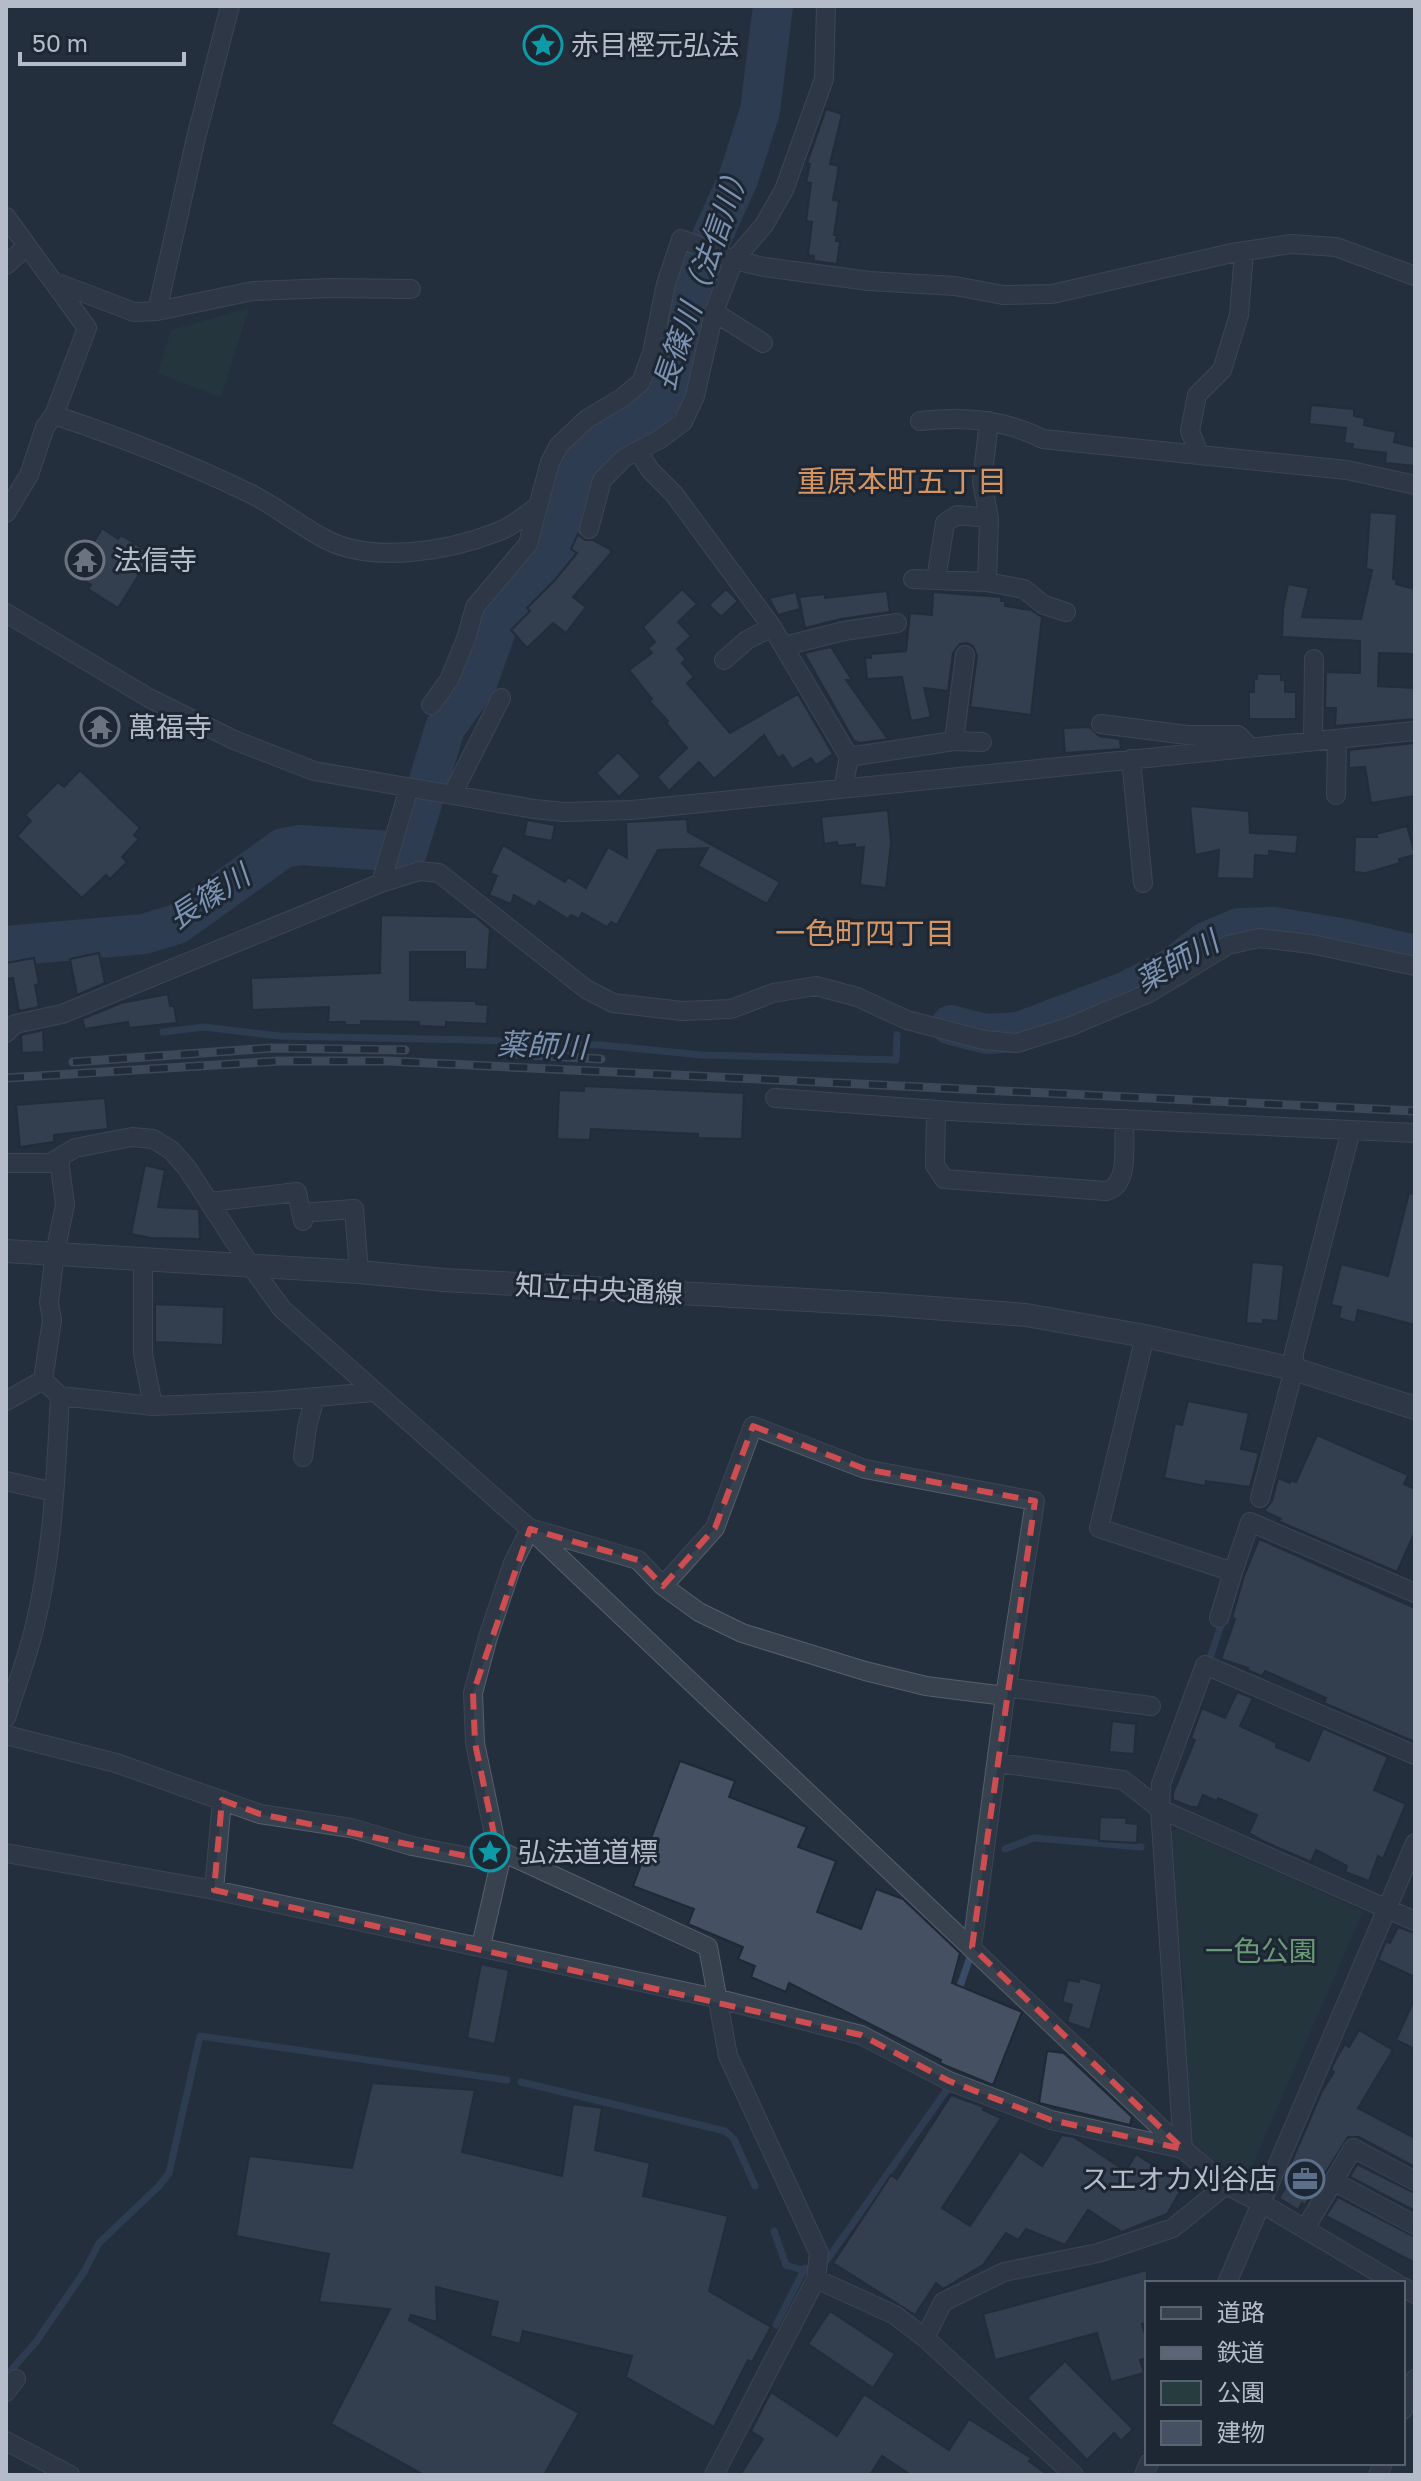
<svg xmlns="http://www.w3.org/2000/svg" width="1421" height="2481" font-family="'Golos Text','Noto Sans JP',sans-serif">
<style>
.green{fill:#263c3f}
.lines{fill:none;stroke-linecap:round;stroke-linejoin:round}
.stream{stroke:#394c67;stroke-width:7}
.river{stroke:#394c67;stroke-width:40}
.building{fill:#455162;stroke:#1f2835;stroke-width:2}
.minor-casing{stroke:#565f6c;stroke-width:20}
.tertiary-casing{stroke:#565f6c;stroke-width:24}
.minor{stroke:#38414e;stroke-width:18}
.tertiary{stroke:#38414e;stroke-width:22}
.rail-casing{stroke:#5a6575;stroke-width:9}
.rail{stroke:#1d2633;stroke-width:6;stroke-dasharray:18;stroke-linecap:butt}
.marked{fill:none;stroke:#ce4d50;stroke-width:6;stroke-dasharray:16 10;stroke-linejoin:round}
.labels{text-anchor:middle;stroke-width:6;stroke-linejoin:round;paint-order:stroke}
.poi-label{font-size:28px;fill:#b4bcc9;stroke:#1d2633;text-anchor:start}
.street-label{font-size:28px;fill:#b4bcc9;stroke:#1d2633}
.park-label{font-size:28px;fill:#6b9a76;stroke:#1d2633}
.water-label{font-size:30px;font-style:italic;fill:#7c92b1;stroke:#1d2633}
.neighbourhood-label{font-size:30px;fill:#d59563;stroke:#1d2633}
</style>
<rect width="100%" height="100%" fill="#242f3e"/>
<path class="green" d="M 249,308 L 221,397 L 158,373 L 171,330 Z
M 1177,1828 L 1363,1911 L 1245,2182 L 1191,2144 L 1180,2002 L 1185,1993 L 1167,1835 Z"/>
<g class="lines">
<path class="stream" d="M 163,1032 L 204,1027 L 280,1036 L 476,1040 L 601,1045 L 702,1055 L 896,1060 L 897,1035
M 1211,1655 L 1223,1619
M 1005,1849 L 1034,1838 L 1141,1847
M 958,1992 L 969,1960
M 521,2082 L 725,2131 L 734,2139 L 755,2186
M 774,2231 L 786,2265 L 802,2270
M 827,2260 L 948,2088
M 776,2325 L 805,2268
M 6,2376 L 36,2342 L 84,2272 L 99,2243 L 159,2186 L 169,2173 L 200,2036 L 507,2080"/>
<path class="river" d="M 6,946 L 144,934 L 177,924 L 283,848 L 300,845 L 407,852 L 445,728 L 477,683 L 500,619 L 550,561 L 559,540 L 579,465 L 599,444 L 649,414 L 666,394 L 702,259 L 738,179 L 760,111 L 773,6
M 951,1025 L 986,1034 L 1019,1032 L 1125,992 L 1172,968 L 1206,942 L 1239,928 L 1274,927 L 1346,939 L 1415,955"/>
</g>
<path class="building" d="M 826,109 L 842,114 L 830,164 L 839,166 L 833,200 L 839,201 L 834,235 L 837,235 L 836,241 L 840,241 L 837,264 L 814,261 L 814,256 L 808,255 L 812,222 L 806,221 L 811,183 L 806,182 L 810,164 L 807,163 Z
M 1311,405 L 1354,409 L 1354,416 L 1365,418 L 1364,425 L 1396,432 L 1394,442 L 1415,447 L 1415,466 L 1385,463 L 1386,453 L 1352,449 L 1353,444 L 1344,443 L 1346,428 L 1309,424 Z
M 1370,512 L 1397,514 L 1393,579 L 1397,580 L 1396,584 L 1415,589 L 1415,654 L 1379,653 L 1378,686 L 1415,688 L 1415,719 L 1335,726 L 1336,708 L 1325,708 L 1326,672 L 1360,673 L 1360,641 L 1282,637 L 1283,609 L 1288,584 L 1309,588 L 1302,617 L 1361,619 L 1372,570 L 1366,569 Z
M 102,528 L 118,539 L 121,535 L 152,554 L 118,608 L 88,589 L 91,585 L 74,574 L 82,559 L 78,557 L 89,539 L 94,542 Z
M 578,534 L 585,540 L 593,540 L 610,549 L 611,553 L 573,597 L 586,607 L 566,633 L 553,623 L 527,648 L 511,630 L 530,611 L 527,608 L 555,580 L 577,553 L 571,549 Z
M 682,589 L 697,604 L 678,622 L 691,636 L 677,649 L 686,659 L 682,663 L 694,677 L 687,683 L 730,733 L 798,694 L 833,754 L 816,765 L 811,758 L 792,769 L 783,755 L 778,758 L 764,735 L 714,779 L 699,762 L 669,791 L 657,777 L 687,748 L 666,723 L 668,721 L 649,701 L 652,699 L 629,670 L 652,653 L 648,648 L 655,642 L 643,627 Z
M 726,589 L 738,601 L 721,617 L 709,605 Z
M 887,591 L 890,612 L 841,619 L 805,628 L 799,597 L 825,594 L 825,598 Z
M 796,592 L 800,609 L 778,615 L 769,598 Z
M 933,592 L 1001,597 L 1001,601 L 1005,601 L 1005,606 L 1031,610 L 1042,617 L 1031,715 L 970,707 L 977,656 L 973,646 L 967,643 L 960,644 L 953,653 L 948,691 L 924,688 L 931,717 L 911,721 L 902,677 L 867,679 L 865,658 L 871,658 L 870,654 L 906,651 L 910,613 L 932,615 Z
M 831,647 L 852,680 L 846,680 L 888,739 L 860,743 L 854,741 L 804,653 Z
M 1257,674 L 1281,674 L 1281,680 L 1285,680 L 1285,692 L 1296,692 L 1296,719 L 1249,719 L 1249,692 L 1254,692 L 1254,679 L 1257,679 Z
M 1090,727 L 1099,736 L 1120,739 L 1121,749 L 1065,753 L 1063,728 Z
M 1415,743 L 1415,796 L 1371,803 L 1365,767 L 1349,768 L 1349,750 Z
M 618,752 L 641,776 L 619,797 L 596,773 Z
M 80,770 L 140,828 L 134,835 L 139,839 L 122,857 L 127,862 L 110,879 L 106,875 L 82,898 L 17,836 L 31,821 L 25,815 L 58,782 L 64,787 Z
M 1190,806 L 1249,811 L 1250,833 L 1298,835 L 1296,854 L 1269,851 L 1269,856 L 1255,855 L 1254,879 L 1217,878 L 1219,850 L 1195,855 Z
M 888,810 L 891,843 L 886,888 L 860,885 L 864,847 L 855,848 L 855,844 L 838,846 L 837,842 L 824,844 L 821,817 Z
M 687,819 L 688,832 L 780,882 L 767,904 L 698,866 L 708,848 L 658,850 L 617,925 L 611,922 L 607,927 L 582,913 L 579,919 L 571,915 L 568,919 L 539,901 L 535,907 L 514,895 L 511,904 L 489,895 L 497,876 L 490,873 L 503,845 L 565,882 L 568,877 L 586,888 L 608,847 L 627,858 L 626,822 Z
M 527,820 L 555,825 L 552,841 L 524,836 Z
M 1407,826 L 1415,855 L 1399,859 L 1400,863 L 1366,873 L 1354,872 L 1355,837 L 1377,837 L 1376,834 Z
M 381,915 L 476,917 L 490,929 L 487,970 L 465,969 L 465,952 L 410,952 L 410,1000 L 476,1001 L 476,1004 L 488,1005 L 487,1024 L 446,1022 L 446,1027 L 419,1026 L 419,1022 L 361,1021 L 361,1025 L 345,1025 L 345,1022 L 328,1022 L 329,1007 L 252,1010 L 251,978 L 380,973 Z
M 99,953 L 105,983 L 77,995 L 70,959 Z
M 34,958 L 39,984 L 35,985 L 39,1007 L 19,1011 L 13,978 L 6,979 L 6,963 Z
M 168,994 L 170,1006 L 174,1006 L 177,1023 L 129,1028 L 128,1022 L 85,1029 L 82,1019 L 121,1003 Z
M 43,1030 L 44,1052 L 22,1053 L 21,1035 Z
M 584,1086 L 744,1093 L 742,1139 L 698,1138 L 698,1134 L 591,1129 L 590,1140 L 557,1139 L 559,1090 L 584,1091 Z
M 105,1098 L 108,1129 L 54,1135 L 54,1142 L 20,1147 L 16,1105 Z
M 145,1165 L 165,1170 L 158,1207 L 199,1209 L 200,1239 L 150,1238 L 131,1234 Z
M 1409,1193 L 1415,1194 L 1415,1325 L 1358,1310 L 1355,1323 L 1339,1318 L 1341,1307 L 1331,1305 L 1341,1264 L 1388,1276 Z
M 1252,1262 L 1284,1265 L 1278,1321 L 1263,1320 L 1263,1324 L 1246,1323 Z
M 155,1304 L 224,1307 L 223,1345 L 155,1342 Z
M 1188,1401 L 1249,1413 L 1241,1449 L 1259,1453 L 1250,1487 L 1206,1481 L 1205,1486 L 1164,1478 L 1175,1423 L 1182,1425 Z
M 1317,1435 L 1408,1475 L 1404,1484 L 1415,1489 L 1415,1532 L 1397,1572 L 1278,1521 L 1281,1519 L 1264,1511 L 1272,1501 L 1278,1478 L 1290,1483 L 1291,1480 L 1296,1482 Z
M 1259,1539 L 1415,1608 L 1415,1742 L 1324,1703 L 1326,1698 L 1265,1671 L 1262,1676 L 1247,1670 L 1248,1668 L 1221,1659 L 1235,1619 L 1232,1618 L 1244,1576 Z
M 1237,1692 L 1253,1698 L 1240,1726 L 1277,1743 L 1276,1747 L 1309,1761 L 1323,1728 L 1388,1757 L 1374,1790 L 1406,1804 L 1383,1859 L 1378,1856 L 1369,1881 L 1345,1872 L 1347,1866 L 1316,1850 L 1311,1862 L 1263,1841 L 1249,1833 L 1257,1815 L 1218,1798 L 1217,1801 L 1203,1795 L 1198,1807 L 1191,1807 L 1173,1800 L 1173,1793 L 1195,1740 L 1191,1738 L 1202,1708 L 1225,1718 Z
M 1112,1721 L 1136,1724 L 1134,1754 L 1109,1752 Z
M 680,1761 L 735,1781 L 729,1797 L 807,1827 L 798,1847 L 836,1861 L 817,1912 L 861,1929 L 876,1889 L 903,1899 L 960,1953 L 952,1983 L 1022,2012 L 993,2085 L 944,2065 L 940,2063 L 941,2060 L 789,1983 L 786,1992 L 751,1977 L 755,1966 L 738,1959 L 743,1947 L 688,1924 L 694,1909 L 633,1886 Z
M 1100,1817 L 1127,1818 L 1126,1823 L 1138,1824 L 1137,1843 L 1099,1841 Z
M 1398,1927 L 1415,1933 L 1415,1977 L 1378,1960 L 1386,1941 L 1390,1943 Z
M 481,1964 L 509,1970 L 495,2044 L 467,2038 Z
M 1080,1978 L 1102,1984 L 1090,2030 L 1067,2022 L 1072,2005 L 1062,2002 L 1068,1980 L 1079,1982 Z
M 1415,1998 L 1415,2049 L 1396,2040 Z
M 1359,2030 L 1393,2050 L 1358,2108 L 1415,2138 L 1415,2167 L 1359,2137 L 1348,2137 L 1305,2205 L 1302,2203 L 1298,2210 L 1279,2198 L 1294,2174 L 1288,2170 L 1322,2091 L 1334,2072 L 1331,2070 L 1336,2059 L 1345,2044 L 1349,2047 Z
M 1047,2051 L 1064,2053 L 1132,2117 L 1130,2125 L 1039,2103 Z
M 372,2083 L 475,2090 L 462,2152 L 562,2176 L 573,2104 L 602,2108 L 595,2150 L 650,2163 L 643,2196 L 728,2216 L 709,2291 L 771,2327 L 752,2362 L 748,2360 L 714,2427 L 626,2377 L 632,2356 L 523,2331 L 520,2344 L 490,2336 L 498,2302 L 436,2287 L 437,2322 L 411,2315 L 409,2320 L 579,2413 L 544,2475 L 424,2475 L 331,2424 L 390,2309 L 319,2302 L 329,2254 L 236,2236 L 249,2156 L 352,2168 Z
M 951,2095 L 984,2107 L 983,2110 L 1001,2118 L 942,2208 L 970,2226 L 1020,2151 L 1042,2166 L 1062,2135 L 1074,2137 L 1126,2171 L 1136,2154 L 1184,2185 L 1167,2214 L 1122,2232 L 1088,2210 L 1065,2245 L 1026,2229 L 1018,2240 L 1006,2233 L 983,2265 L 943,2289 L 936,2283 L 915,2315 L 833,2263 L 891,2175 L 897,2179 Z
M 1357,2164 L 1415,2193 L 1415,2211 L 1350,2177 Z
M 1338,2197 L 1415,2237 L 1415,2263 L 1326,2216 Z
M 1147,2270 L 1147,2323 L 1142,2324 L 1147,2341 L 1147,2358 L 1140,2360 L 1144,2373 L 1111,2382 L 1097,2333 L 995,2360 L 983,2314 Z
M 830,2311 L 895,2354 L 873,2388 L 808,2344 Z
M 1065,2361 L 1133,2429 L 1121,2441 L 1114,2433 L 1087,2460 L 1027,2398 Z
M 771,2392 L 837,2436 L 864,2394 L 949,2450 L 969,2419 L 1031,2458 L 1029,2461 L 1048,2475 L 911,2475 L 882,2456 L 870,2475 L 740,2475 L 763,2439 L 751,2431 Z"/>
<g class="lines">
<g class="minor-casing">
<path id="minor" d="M 6,217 L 87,328 L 54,415 L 45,427 L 29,475 L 6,513
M 6,265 L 26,247
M 55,282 L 134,312 L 157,311 L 253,291 L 330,288 L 411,289
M 157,311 L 196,138 L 230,6
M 714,312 L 763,343
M 54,415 C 120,437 185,462 247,492 C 275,505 298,525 325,539 C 372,564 449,551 497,532 C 512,527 525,515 538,506
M 920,421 C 964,416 1003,419 1043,439 L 1347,470 L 1415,485
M 638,451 L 650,470 L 674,494 L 772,627 L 849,757
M 1199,454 L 1190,431 L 1197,395 L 1222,370 L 1239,315 L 1244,252
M 589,529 L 602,480 L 624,458 L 660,439 L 683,422 L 695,396 L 714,312 L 734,260 L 764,225 L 784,190 L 824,79 L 826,6
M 913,579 L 987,582 L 1024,589 L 1044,605 L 1066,612
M 936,580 L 945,523 L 957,515 L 989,518
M 987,582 L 989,518 L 982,482 L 989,421
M 6,613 L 149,698 L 234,740 L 314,771 L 534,809 L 564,812 L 632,810 L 1415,731
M 784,646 L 844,631 L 897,623
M 724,660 L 747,640 L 772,627
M 431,705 L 449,680 L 466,639 L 475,607 L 528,544 L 550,462 L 559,445 L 587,419 L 622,398 L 641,382 L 652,353 L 666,284 L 681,239 L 734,260 L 764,267 L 869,281 L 955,286 L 1003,295 L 1052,294 L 1232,253 L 1291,244 L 1336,247 L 1415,276
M 1101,724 L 1187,735 L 1238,735 L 1251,748
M 954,741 L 965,655
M 1313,741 L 1314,659
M 1131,759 L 1143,883
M 843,788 L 849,757 L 954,741 L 982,742
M 453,793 L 501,698
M 1336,795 L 1337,739
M 381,883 L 409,788
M 6,1033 L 15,1024 L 62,1014 L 381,883 L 420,871 L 439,873 L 586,989 L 613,1003 L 682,1011 L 731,1009 L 773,993 L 816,986 L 857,997 L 907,1020 L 984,1040 L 1017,1043 L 1071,1026 L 1149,993 L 1228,945 L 1259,938 L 1311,944 L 1415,966
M 775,1098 L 965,1112 L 1415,1133
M 936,1110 L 935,1165 L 944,1179 L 1106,1191 C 1132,1185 1122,1139 1125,1119
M 59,1159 L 65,1205 L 55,1253 L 49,1302 L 52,1320 L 43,1380 L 60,1396 L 153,1406 L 272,1401 L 373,1392
M 6,1163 L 50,1163 L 75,1148 L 132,1137 L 153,1139 L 171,1150 L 187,1168 L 250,1265 L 282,1309 L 530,1529 L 1183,2149 L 1226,2185 L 1261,2203 L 1396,2283
M 210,1202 L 297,1192 L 303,1221
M 301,1213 L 354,1209 L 359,1272
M 143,1259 L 143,1354 L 153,1406
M 1145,1336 L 1099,1528 L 1233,1572 L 1250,1522 L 1415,1593
M 6,1401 L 43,1380
M 303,1457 L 307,1427 L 315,1397
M 6,1481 L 54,1492
M 1260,1498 L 1294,1369 L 1294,1353 L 1351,1130
M 533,1529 L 638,1560 L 663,1586
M 1219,1618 L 1233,1572
M 1006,1687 L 1151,1706
M 6,1718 C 15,1689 27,1659 34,1629 C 53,1553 56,1474 60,1396
M 6,1735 L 116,1763 L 260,1814 L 351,1828 L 412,1846 L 500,1863
M 998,1763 L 1123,1780 L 1160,1809 L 1415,1921
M 498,1850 L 708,1947 L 728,2056 L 819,2253 L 816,2279 L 714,2475
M 6,1853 L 214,1890 L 715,1998 L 861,2035 L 949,2081 L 1051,2120 L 1183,2149 L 1160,1809 L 1161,1784 L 1205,1665 L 1415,1755
M 214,1890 L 222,1800
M 481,1946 L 500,1863 L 475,1743 L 473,1693 L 488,1637 L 513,1563 L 530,1529
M 972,1947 L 1005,1696 L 1035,1501 L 865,1469 L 753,1426 L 715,1528 L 663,1586 L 699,1612 L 742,1633 L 865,1671 L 926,1686 L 1005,1696
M 1333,2181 L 1415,2225
M 1305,2229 L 1353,2148 L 1415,2181
M 816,2279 L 895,2315 L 925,2338 L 1074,2475
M 1227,2283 L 1415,1843
M 1403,2287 L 1415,2294
M 925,2338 L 943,2302 L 1004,2272 L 1098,2253 L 1173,2228 L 1226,2185
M 6,2392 L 16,2379
M 1403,2410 L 1415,2379
M 6,2441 L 70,2475
M 1144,2475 L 1149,2463
M 1378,2475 L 1383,2463"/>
</g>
<g class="tertiary-casing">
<path id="tertiary" d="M 6,1251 L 359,1272 L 444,1280 L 879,1304 L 1026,1315 L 1145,1336 L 1294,1369 L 1415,1408"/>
</g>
<use href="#minor" class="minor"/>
<use href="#tertiary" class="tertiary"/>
<g class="rail-casing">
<path id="rail" d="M 517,1054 L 601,1059
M 73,1062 L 272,1048 L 405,1050
M 6,1078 L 280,1061 L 387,1061 L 1415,1111"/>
</g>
<use href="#rail" class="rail"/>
</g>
<path d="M0 0H1421V2481H0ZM 753,1426 L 865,1469 L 1035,1501 L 972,1947 L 1183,2149 L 1051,2120 L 949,2081 L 861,2035 L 214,1890 L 222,1800 L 260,1814 L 500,1863 L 475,1743 L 473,1693 L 530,1529 L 638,1560 L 663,1586 L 715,1528 Z" fill="#242f3e" fill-opacity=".55" fill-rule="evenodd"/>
<path class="marked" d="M 753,1426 L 865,1469 L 1035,1501 L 972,1947 L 1183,2149 L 1051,2120 L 949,2081 L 861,2035 L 214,1890 L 222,1800 L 260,1814 L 500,1863 L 475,1743 L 473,1693 L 530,1529 L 638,1560 L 663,1586 L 715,1528 Z"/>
<defs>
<g id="sight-ring" transform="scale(2)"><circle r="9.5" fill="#1d2633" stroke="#0f9aa8" stroke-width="1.5"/><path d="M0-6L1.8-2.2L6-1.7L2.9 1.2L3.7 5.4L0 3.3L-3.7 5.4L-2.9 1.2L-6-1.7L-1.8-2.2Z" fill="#0f9aa8"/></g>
<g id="temple-ring" transform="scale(2)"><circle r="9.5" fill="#1d2633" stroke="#6b7280" stroke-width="1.5"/><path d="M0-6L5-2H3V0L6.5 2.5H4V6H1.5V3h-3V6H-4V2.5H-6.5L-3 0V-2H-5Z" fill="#6b7280"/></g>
<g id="office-ring" transform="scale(2)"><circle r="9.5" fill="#1d2633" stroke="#5c6f8a" stroke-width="1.5"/><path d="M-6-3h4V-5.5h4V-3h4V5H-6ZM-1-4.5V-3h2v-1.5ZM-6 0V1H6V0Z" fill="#5c6f8a"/></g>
</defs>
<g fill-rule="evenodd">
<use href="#sight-ring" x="543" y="45"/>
<use href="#temple-ring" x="85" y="560"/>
<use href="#temple-ring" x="100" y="727"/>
<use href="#sight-ring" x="490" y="1852"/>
<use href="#office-ring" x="1305" y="2179"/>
</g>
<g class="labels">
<g class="poi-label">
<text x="571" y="55">赤目樫元弘法</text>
<text x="113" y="570">法信寺</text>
<text x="128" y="737">萬福寺</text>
<text x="518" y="1862">弘法道道標</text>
<text x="1277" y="2189" text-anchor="end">スエオカ刈谷店</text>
</g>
<g class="street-label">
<text transform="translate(599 1289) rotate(3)" y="10">知立中央通線</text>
</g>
<g class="park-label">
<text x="1261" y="1961">一色公園</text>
</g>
<g class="water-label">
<text transform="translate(702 276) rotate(-71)" y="10">長篠川（法信川）</text>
<text transform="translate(209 897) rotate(-33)" y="10">長篠川</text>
<text transform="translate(1177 962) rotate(-30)" y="10">薬師川</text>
<text transform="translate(542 1046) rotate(2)" y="10">薬師川</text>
</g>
<g class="neighbourhood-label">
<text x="902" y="492">重原本町五丁目</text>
<text x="865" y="944">一色町四丁目</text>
</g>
</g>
<rect width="1421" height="2481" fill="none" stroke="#b4bcc9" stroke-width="16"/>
<rect x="1145" y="2281" width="260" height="184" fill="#1d2633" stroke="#59626f" stroke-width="2"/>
<rect x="1161" y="2307" width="40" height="12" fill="#38414e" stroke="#59626f" stroke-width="2"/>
<text x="1217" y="2321" font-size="24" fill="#b4bcc9">道路</text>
<rect x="1161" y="2347" width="40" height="12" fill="#5a6575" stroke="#59626f" stroke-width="2"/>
<text x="1217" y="2361" font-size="24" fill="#b4bcc9">鉄道</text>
<rect x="1161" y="2381" width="40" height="24" fill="#263c3f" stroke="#59626f" stroke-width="2"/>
<text x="1217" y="2401" font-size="24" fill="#b4bcc9">公園</text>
<rect x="1161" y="2421" width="40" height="24" fill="#455162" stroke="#59626f" stroke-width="2"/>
<text x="1217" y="2441" font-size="24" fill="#b4bcc9">建物</text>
<path d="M20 52v12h164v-12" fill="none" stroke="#b4bcc9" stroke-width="4"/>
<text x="32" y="52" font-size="24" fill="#b4bcc9" stroke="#1d2633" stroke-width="6" paint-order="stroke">50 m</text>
</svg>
